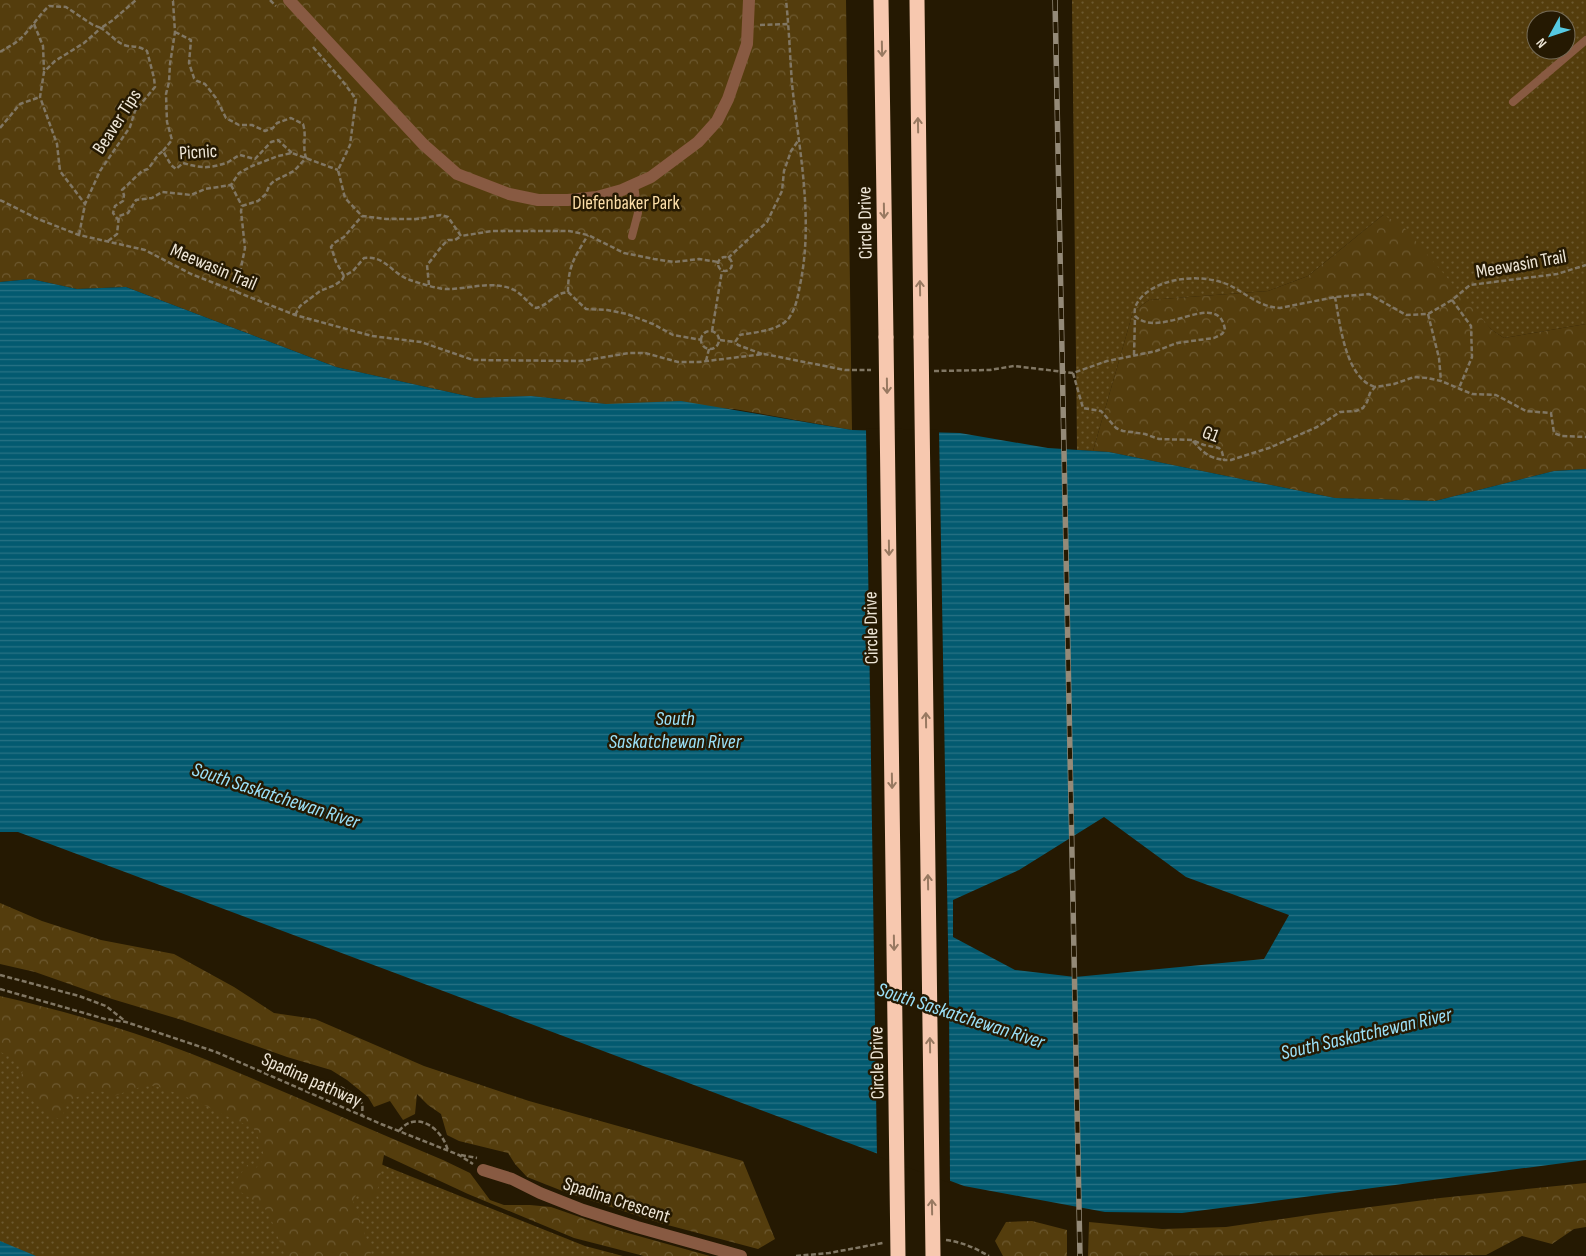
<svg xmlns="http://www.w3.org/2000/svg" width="1586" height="1256" font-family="'Sofia Sans Condensed',sans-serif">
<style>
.grass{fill:url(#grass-dots);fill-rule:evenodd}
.forest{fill:url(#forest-crowns)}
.water{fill:url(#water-rules);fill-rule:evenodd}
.pier{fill:#251902}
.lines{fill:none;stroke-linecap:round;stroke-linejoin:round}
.path{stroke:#817764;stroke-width:2.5;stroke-dasharray:5 2.5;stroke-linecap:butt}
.service{stroke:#885a42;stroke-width:8}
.minor{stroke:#885a42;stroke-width:12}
.motorway{stroke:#f7c8af;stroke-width:15}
.rail-casing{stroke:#948a78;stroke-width:5.5}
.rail{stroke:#251902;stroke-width:4;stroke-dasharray:11;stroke-linecap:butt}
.motorway-bridge{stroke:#f7c8af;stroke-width:15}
.oneway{stroke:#987961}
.labels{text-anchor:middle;stroke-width:5;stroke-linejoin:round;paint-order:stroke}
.street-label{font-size:19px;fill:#eee6d7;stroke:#251902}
.park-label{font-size:19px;fill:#fddfa9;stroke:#251902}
.water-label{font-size:20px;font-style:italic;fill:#9be1f9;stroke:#251902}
</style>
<defs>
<pattern id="grass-dots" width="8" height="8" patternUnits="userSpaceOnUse" patternTransform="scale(1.25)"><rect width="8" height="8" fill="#543d0d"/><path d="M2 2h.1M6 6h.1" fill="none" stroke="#6d5930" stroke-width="1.8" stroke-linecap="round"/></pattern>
<pattern id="forest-crowns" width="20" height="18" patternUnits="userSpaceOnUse" patternTransform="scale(1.25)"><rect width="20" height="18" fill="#543d0d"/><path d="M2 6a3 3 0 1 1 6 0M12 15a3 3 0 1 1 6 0" fill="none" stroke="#6d5930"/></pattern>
<pattern id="water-rules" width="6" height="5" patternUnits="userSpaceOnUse" patternTransform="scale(1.25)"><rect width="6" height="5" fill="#035a70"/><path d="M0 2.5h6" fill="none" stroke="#287284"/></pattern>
</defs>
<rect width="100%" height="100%" fill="#251902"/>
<path class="grass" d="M 1072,0 L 1586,0 L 1586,324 L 1504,338 L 1492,330 L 1383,215 L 1308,276 L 1268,291 L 1149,300 L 1133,312 L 1093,451 L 1077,450 ZM 1536,20 L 1566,20 L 1566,50 L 1536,50 Z
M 0,1021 L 307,1132 L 390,1168 L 585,1246 L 623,1256 L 0,1256 Z"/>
<path class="forest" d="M 0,0 L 846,0 L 852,430 L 734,409 L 606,404 L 531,396 L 476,398 L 336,367 L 126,287 L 77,289 L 31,279 L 0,282 Z
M 1383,215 L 1402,225 L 1492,330 L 1504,338 L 1586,324 L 1586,469 L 1554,471 L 1435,501 L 1335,498 L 1109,452 L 1093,451 L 1133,312 L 1149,300 L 1268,291 L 1308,276 Z
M 0,903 L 42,921 L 101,940 L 174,954 L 234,987 L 274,1013 L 315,1019 L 424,1066 L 529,1101 L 743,1161 L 775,1239 L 758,1249 L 660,1223 L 565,1192 L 527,1177 L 515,1164 L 508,1153 L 459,1141 L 447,1135 L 441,1114 L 428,1105 L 417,1094 L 415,1114 L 403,1120 L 390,1101 L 374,1107 L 368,1097 L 347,1080 L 331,1070 L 287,1057 L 182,1020 L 112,999 L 35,972 L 0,964 Z
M 0,996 C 65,1011 130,1030 192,1054 C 276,1087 359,1125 443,1160 L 470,1173 L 490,1200 L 504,1205 L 530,1205 L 551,1207 L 617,1230 L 710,1256 L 644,1256 L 574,1238 L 468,1194 L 384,1155 L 376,1198 L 365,1202 L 357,1193 L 353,1201 L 371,1251 L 370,1256 L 285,1256 L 270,1216 L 263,1206 L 234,1188 L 237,1179 L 247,1165 L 256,1168 L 264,1159 L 262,1146 L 253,1127 C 223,1117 198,1099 167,1090 C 162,1088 157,1086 152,1086 C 139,1086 126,1092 114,1096 C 97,1086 85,1094 68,1101 L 61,1120 C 43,1113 31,1100 18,1086 L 23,1070 L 19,1060 L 0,1052 Z
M 1586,1183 L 1586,1227 L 1574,1229 L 1552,1244 L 1522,1236 L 1486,1255 L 1088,1256 L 1089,1222 L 1162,1229 L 1226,1227 L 1316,1214 L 1440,1198 Z
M 1032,1221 L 1067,1230 L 1067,1256 L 1003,1256 L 995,1241 L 1006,1222 Z"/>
<path class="water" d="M 31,279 L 77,289 L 126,287 L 336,367 L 476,398 L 531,396 L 606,404 L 681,401 L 852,430 L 960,433 L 1048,448 L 1109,452 L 1335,498 L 1435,501 L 1554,471 L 1586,469 L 1586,1160 L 1182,1213 L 1105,1212 L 964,1186 L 18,832 L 0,832 L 0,282 ZM 1104,817 L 1186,877 L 1289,915 L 1264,959 L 1075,977 L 1015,970 L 953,937 L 953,900 L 1019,870 Z
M 0,1241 L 36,1256 L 0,1256 Z"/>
<path class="pier" d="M 866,428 L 939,430 L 949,999 L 950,1183 L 877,1156 Z"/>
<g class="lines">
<path class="path" d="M 270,0 L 276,6
M 34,24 L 43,46 L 44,70
M 760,25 L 788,24
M 175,32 L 191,40 L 189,63 L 194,78 L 197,81 L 205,84 L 216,98 L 226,118 L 239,125 L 252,125 L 265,131 L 273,128 L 277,123 L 291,118 L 303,124 C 307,137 302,145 306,158 L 294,171 L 274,181 L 269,186 L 266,194 L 258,201 L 242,206 L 241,211 L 245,248 L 236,292
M 313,47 L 341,79 L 356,99 L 350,145 L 338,170 L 345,198 L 362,216 L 386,219 L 417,219 L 441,215 L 448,217 L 461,236 L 492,231 L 569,231 L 588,235 L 624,253 L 654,259 L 674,262 L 699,259 L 718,262
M 0,52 C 8,47 17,43 23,36 C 33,26 39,15 49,6 L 66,7 L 93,25 L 101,28 L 113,20 L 136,0
M 0,128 L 20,104 L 40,97
M 163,151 L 172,140 L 167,122 L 166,94 L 169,82 L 170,64 L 175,32 L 173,1 L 171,0
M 231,185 L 242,206
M 0,200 L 38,219 L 79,235 L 145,250 L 191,274 L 295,315 L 372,336 L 421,342 L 473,360 L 581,361 L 629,353 L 645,353 L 678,362 L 699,362 L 764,354 L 845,370 L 871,370
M 119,221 L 113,213 L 115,206 L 123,201 L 124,195 L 122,190 L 142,171 L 148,169 L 159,154 L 163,151 L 171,165 L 176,169 L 183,163 C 201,168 207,169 226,163 C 231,161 235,157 240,155 L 255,159 L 271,142 L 278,140 L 292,153
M 79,235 L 85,204 L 100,171 L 130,127 L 135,111 L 155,87 L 154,78 L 147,51 C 135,44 133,48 124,45 C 115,41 109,33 101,28 L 84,43 L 55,61 L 44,72 L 40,97 L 57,144 L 60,171 L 85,204
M 108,241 L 117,234 L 119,216 L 128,213 L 136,200 L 152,198 L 162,192 L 191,195 L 205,189 L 231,185 L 239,173 L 252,166 L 278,156 L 292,153 L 338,170
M718 264a7 7 0 1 1 14 0a7 7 0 1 1-14 0Z
M 728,258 L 767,222 L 782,191 L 784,171 L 791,151 L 798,141
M 344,276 L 336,262 L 331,247 L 334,243 L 344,237 L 362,216
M 429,285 L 427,265 C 435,256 440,247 448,240 L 455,240 L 461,236
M 568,292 C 568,265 575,257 588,235
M 1335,297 C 1340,323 1345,378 1375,387
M 1452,300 L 1471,326 L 1472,357 L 1459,388
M 1428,314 L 1439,358 L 1441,381
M 295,315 L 300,306 L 320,291 L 335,285 L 342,280 L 344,276 L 353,271 L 364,258 C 385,255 392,274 410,280 C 422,284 440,290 451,289 C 472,288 492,281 512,289 C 522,293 527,303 536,308 C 551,304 552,294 568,292 L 586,309 L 607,310 L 627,314 L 653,324 L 673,335 L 702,340
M 712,331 L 722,271
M701 340a9 9 0 1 1 18 0a9 9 0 1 1-18 0Z
M 720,340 L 735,342
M 762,354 L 738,345 L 735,342 L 740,335 C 755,332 779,331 789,318 C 796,308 798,296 800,285 C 814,219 799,150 792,84 C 790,56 789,28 786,0
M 1134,355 L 1135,317
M 706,361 L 709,349
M 934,371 L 990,370 L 1014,366 L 1073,373 L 1107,361 L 1156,351 L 1177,343 L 1214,338 L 1222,334 L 1225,330 C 1219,287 1161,341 1135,316 C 1133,306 1139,299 1146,293 C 1167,276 1207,274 1231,286 C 1248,295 1260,307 1280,308 L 1335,297 L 1369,294 L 1406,315 L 1428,314 L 1452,300 L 1470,285 L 1557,274 L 1586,265
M 1073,373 L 1083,408 L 1101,411 L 1116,428 L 1123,431 L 1145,434 L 1159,439 L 1192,440 L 1204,445 L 1219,448 L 1222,452 L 1224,460 L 1231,460 L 1269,448 L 1317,427 L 1340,412 L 1356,411 L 1363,408 L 1367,402 L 1370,393 L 1375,387 L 1394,384 L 1414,377 L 1427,378 L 1441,381 L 1472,394 L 1496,395 L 1526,411 L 1551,413 L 1554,433 L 1562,436 L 1586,437
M 1193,441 C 1202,452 1209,458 1224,460
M 0,975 L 79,996 L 106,1006 L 125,1021
M 0,989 L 105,1019 L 126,1022 L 216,1052 L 381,1124 L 459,1155 L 473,1164
M 308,1092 C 309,1090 310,1087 312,1085 C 322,1076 357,1092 362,1104 C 363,1107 362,1112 362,1116
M 399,1131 C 416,1109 443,1129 448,1151
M 461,1155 L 477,1158
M 946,1240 C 962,1242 975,1248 989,1256
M 796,1256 L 829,1253 L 883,1243"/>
<path class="service" d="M 1513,102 L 1586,40
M 632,236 L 638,213 L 634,185"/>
<path class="minor" d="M 289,0 L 424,145 L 457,174 L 509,194 L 538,200 L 568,200 L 597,197 L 622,190 L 651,177 L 698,142 L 717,121 L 728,99 L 747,44 L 749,0
M 483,1170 L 512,1179 L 540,1193 L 583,1210 L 637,1227 L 741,1256"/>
<path class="motorway" d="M 881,0 L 886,337
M 917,0 L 921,337"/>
<g class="rail-casing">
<path id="rail" d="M 1055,0 L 1080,1256"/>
</g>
<use href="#rail" class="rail"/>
<path class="motorway-bridge" d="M 886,337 L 898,1256
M 921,337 L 933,1256"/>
</g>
<defs><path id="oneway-shaft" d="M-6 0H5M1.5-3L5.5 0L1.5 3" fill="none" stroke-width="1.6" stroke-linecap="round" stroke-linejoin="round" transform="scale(1.25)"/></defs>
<g class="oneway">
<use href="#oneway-shaft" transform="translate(882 49) rotate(89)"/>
<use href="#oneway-shaft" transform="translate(918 125) rotate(-91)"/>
<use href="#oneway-shaft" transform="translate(884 211) rotate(89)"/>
<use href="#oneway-shaft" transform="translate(920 288) rotate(-91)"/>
<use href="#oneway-shaft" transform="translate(887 386) rotate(89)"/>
<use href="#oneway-shaft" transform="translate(889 548) rotate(89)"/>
<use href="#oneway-shaft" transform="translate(926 720) rotate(-91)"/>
<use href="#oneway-shaft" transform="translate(892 781) rotate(89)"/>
<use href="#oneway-shaft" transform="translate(928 882) rotate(-91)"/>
<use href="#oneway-shaft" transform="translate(894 943) rotate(89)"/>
<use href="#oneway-shaft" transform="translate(930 1045) rotate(-91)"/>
<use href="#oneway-shaft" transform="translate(932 1207) rotate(-91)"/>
</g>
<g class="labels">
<g class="street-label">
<text transform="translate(116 121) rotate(-57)" y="7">Beaver Tips</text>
<text transform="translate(198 151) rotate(-4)" y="7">Picnic</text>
<text transform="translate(864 223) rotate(-91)" y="7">Circle Drive</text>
<text transform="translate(1521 263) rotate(-10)" y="7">Meewasin Trail</text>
<text transform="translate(214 266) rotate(23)" y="7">Meewasin Trail</text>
<text transform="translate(1211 433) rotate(21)" y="7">G1</text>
<text transform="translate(870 628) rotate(-91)" y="7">Circle Drive</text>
<text transform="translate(876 1063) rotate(-91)" y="7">Circle Drive</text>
<text transform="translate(312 1079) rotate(24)" y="7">Spadina pathway</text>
<text transform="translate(617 1199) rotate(18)" y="7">Spadina Crescent</text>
</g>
<g class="park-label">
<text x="626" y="209">Diefenbaker Park</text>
</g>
<g class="water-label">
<text x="675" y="725">South<tspan x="675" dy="23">Saskatchewan River</tspan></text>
<text transform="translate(276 795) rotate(18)" y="7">South Saskatchewan River</text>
<text transform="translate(961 1015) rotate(18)" y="7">South Saskatchewan River</text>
<text transform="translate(1366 1033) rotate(-13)" y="7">South Saskatchewan River</text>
</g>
</g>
<g transform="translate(1551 35) rotate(230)"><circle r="24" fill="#251902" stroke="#756b57"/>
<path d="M0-4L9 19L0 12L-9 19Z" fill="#56c9e1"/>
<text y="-8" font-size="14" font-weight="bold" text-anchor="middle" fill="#eee6d7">N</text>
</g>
</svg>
